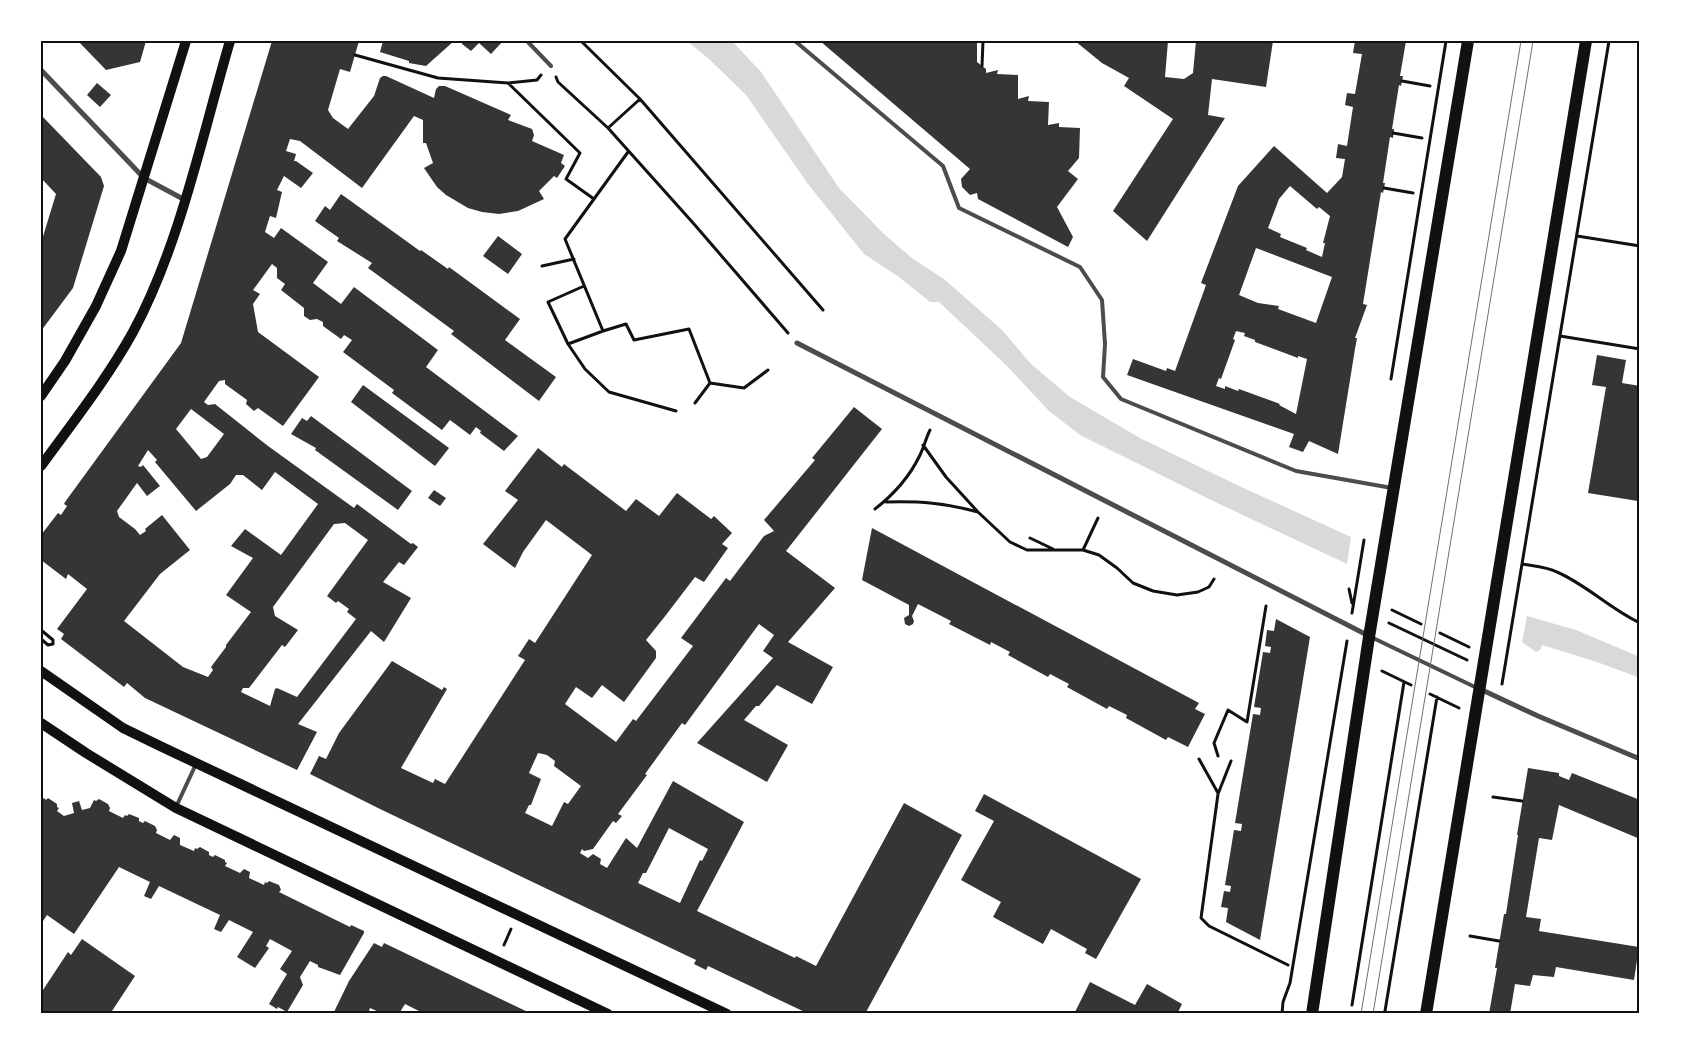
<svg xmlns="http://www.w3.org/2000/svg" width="1681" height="1055" font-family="Commissioner,sans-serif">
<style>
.water{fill:#d9d9d9}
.building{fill:#353535;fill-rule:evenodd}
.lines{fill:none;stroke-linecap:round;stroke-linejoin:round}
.path{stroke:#111;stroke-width:3}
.service{stroke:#4c4c4c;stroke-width:4}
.minor{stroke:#4c4c4c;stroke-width:5}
.secondary{stroke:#111;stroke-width:10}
.primary{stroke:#111;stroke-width:12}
.tram{stroke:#707070;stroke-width:1}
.neatline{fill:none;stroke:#111;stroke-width:2}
</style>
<rect width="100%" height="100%" fill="#fff"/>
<path class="water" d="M 687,41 L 732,41 L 761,72 L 839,188 L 884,234 L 913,259 L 944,279 L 1002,330 L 1031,364 L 1070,397 L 1140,438 L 1237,485 L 1351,537 L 1347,564 L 1211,500 L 1080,435 L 1049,411 L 1006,365 L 939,302 L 930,302 L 899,277 L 864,254 L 808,184 L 746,95 L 709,59 Z
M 1527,616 L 1576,630 L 1640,657 L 1640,678 L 1597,662 L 1542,645 L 1540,650 L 1536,652 L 1522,642 Z"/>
<path class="building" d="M 78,41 L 146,41 L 140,62 L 106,70 Z
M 272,41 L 359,41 L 350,72 L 340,69 L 328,110 L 333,118 L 348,129 L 374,96 L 380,78 L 383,76 L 386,76 L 434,98 L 436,89 L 439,86 L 445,86 L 511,115 L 508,120 L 532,129 L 534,135 L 532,141 L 564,155 L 561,163 L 565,166 L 557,178 L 554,176 L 539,191 L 544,199 L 518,211 L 499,214 L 482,212 L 468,208 L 446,195 L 437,187 L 424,168 L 433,163 L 426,143 L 423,143 L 423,120 L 414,116 L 362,188 L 300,141 L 290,139 L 286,151 L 296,154 L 294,161 L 296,161 L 313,173 L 301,188 L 284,176 L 277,190 L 282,192 L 276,218 L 270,216 L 265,232 L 274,238 L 281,228 L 328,262 L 313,283 L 341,304 L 354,287 L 438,350 L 426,367 L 518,436 L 504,451 L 480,433 L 481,431 L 476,427 L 470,435 L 450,420 L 442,430 L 392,393 L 394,390 L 343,352 L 352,340 L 344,335 L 341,339 L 323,326 L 323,322 L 317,319 L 310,320 L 304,316 L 304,308 L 281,290 L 285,284 L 277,278 L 277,268 L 272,264 L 253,290 L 260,294 L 253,304 L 258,332 L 319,377 L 283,426 L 258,408 L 254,411 L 246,404 L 247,400 L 225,384 L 225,380 L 219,381 L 204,402 L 208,405 L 215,404 L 268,446 L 354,508 L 357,504 L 411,544 L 413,543 L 418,547 L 404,565 L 399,562 L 383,582 L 411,598 L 384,642 L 371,631 L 298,724 L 317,732 L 297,770 L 145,698 L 127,683 L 124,687 L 61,639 L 64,634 L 57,629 L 87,589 L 68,574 L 66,579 L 41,560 L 41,535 L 58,513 L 61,515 L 67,506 L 64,504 L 65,502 L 181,343 ZM 191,409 L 224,434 L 207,457 L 201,459 L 176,429 ZM 148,450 L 157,460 L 155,462 L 196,511 L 230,484 L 236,475 L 243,475 L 262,490 L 275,472 L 318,504 L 281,555 L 245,529 L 231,546 L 253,558 L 226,595 L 251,612 L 226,645 L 226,647 L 211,667 L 213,670 L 208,677 L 183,667 L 124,621 L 160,574 L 190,550 L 162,515 L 145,529 L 146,531 L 140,535 L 135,529 L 119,517 L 117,511 L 137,483 L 147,496 L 160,486 L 143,465 L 141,467 L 138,466 ZM 345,523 L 368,540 L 327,596 L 336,603 L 338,601 L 349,609 L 347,612 L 356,619 L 297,697 L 277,688 L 275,689 L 270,706 L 241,692 L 243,688 L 249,688 L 282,645 L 285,647 L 298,630 L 275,616 L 273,607 L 334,524 Z
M 383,41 L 454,41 L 426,66 L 409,63 L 409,61 L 380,52 Z
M 462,41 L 503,41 L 491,54 L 479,43 L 471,51 L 462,44 Z
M 820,41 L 977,41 L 977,62 L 986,69 L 986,73 L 998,70 L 997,74 L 1018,75 L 1018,99 L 1029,96 L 1028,101 L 1049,102 L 1048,125 L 1059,123 L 1059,127 L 1080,128 L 1079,158 L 1068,171 L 1078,179 L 1057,207 L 1073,237 L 1068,247 L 978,199 L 977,193 L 970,195 L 962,187 L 961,179 L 970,169 Z
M 1075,41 L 1168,41 L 1165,77 L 1184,79 L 1193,73 L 1196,41 L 1273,41 L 1266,87 L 1212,79 L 1208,115 L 1225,118 L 1147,241 L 1113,211 L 1173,119 L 1124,86 L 1129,78 L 1102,63 Z
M 1355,41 L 1406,41 L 1400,76 L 1403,76 L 1401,86 L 1399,85 L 1392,129 L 1394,129 L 1393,138 L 1390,137 L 1383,183 L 1385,183 L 1383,193 L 1381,192 L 1363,304 L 1367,305 L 1355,338 L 1357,338 L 1355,349 L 1338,454 L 1309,441 L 1303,452 L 1289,447 L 1294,434 L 1127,375 L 1133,359 L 1166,371 L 1167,368 L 1175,371 L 1206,285 L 1201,283 L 1238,186 L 1274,146 L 1327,193 L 1342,177 L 1345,159 L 1336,158 L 1338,144 L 1347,146 L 1353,107 L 1345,105 L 1347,93 L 1355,94 L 1362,54 L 1353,53 ZM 1290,186 L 1317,209 L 1319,207 L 1330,216 L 1323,243 L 1325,243 L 1322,257 L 1306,250 L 1307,248 L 1280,237 L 1281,234 L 1268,228 L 1279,199 ZM 1256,248 L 1332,277 L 1316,323 L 1278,309 L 1279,306 L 1258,303 L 1239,295 ZM 1236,331 L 1245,333 L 1244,336 L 1255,340 L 1255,342 L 1298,358 L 1298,356 L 1307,359 L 1296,414 L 1279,405 L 1280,404 L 1239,389 L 1238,391 L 1225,386 L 1225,389 L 1216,386 L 1219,378 L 1221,379 L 1235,340 L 1233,339 Z
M 97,83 L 111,95 L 100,107 L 87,95 Z
M 41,115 L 101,177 L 104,186 L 73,288 L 41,331 L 41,243 L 56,194 L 41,178 Z
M 341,194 L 420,251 L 421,250 L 448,269 L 449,267 L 520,319 L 505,340 L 556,377 L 539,401 L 451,334 L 454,331 L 368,268 L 372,263 L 337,241 L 339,238 L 315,221 L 325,206 L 330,210 Z
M 498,236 L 522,254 L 508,274 L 483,256 Z
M 1597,355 L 1626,360 L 1622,383 L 1640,386 L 1640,499 L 1638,501 L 1588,493 L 1606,387 L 1592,385 Z
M 363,385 L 449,448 L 435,466 L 351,402 Z
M 854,407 L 882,429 L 786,551 L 835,588 L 788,642 L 833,667 L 812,704 L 777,685 L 759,706 L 756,706 L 744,720 L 788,745 L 767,782 L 697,743 L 773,658 L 763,651 L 774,635 L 759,624 L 685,725 L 682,723 L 645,774 L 647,775 L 618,814 L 622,816 L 616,823 L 613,821 L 593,849 L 584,851 L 582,849 L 580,853 L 588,858 L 593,854 L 601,859 L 600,864 L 607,868 L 626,838 L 637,848 L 673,781 L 744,822 L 697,911 L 795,958 L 796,956 L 816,966 L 904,803 L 962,835 L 865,1014 L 809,1014 L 708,966 L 706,970 L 694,964 L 696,960 L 380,809 L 310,774 L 319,756 L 326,759 L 339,733 L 392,661 L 442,690 L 444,687 L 447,689 L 401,768 L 433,783 L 435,779 L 445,784 L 525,660 L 518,656 L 529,639 L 535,643 L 592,555 L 546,520 L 523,552 L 515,568 L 483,544 L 518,500 L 505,491 L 538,448 L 562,467 L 564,464 L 626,511 L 636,499 L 659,516 L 677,493 L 711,519 L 714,516 L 732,533 L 722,544 L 728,548 L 704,582 L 695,577 L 666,615 L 646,640 L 656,651 L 656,658 L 624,702 L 602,685 L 592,698 L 576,687 L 565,704 L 616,742 L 633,719 L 636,721 L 693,646 L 681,638 L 726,578 L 730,581 L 764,536 L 774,531 L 764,520 L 815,460 L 812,458 ZM 538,753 L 547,755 L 555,761 L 554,766 L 581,786 L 568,804 L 564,802 L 552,826 L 525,813 L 529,805 L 531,805 L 541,779 L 529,773 ZM 669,828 L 708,849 L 702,861 L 700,860 L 680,903 L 638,883 L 643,873 L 646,873 Z
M 311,416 L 412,491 L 398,510 L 315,450 L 316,448 L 291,434 L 302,418 L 307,421 Z
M 434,490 L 446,498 L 440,506 L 428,498 Z
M 872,528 L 1199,703 L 1195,709 L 1205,714 L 1188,747 L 1168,737 L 1166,740 L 1126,718 L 1127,715 L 1109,706 L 1107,709 L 1067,687 L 1069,684 L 1050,674 L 1048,677 L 1008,655 L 1010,652 L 991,642 L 990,645 L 949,624 L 951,621 L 918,604 L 912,616 L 914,621 L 913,624 L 909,626 L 905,624 L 904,618 L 909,615 L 909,605 L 862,580 Z
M 1276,619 L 1310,637 L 1260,940 L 1226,922 L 1228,908 L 1221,907 L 1224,891 L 1230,892 L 1231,886 L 1225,885 L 1234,830 L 1241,831 L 1242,824 L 1235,823 L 1253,714 L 1260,715 L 1261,708 L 1254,707 L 1263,652 L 1270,653 L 1271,647 L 1265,646 L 1267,630 L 1274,631 Z
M 1528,768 L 1559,773 L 1559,776 L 1569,780 L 1572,773 L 1640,800 L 1640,839 L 1559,805 L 1552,840 L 1539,838 L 1526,917 L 1541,919 L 1539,931 L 1639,947 L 1634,980 L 1556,967 L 1554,977 L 1533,975 L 1530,986 L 1515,984 L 1510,1014 L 1489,1014 L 1497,968 L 1495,968 L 1504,914 L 1506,914 L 1518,835 L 1517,835 Z
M 984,794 L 1141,879 L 1096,959 L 1085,953 L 1087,949 L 1051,929 L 1043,944 L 993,917 L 1001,902 L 961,880 L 994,821 L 975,811 Z
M 44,798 L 46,800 L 48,798 L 57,804 L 57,807 L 59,808 L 57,811 L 64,816 L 74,813 L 72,803 L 79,801 L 82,810 L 90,808 L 94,800 L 96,801 L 99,799 L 108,804 L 110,808 L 109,811 L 123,818 L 125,815 L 127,816 L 129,814 L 139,818 L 139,821 L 143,823 L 145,821 L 155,826 L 157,830 L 156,833 L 170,840 L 174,835 L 180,838 L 180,845 L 194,851 L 195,848 L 197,849 L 200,847 L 209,852 L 209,855 L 213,857 L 215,855 L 225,860 L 225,862 L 227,863 L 225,866 L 240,873 L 244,869 L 250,872 L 249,878 L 264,885 L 265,882 L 267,883 L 269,881 L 279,885 L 281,890 L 279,892 L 350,927 L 351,925 L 364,931 L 364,933 L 340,975 L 318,967 L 318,965 L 310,961 L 300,977 L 303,985 L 287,1012 L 278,1007 L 277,1009 L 269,1004 L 287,974 L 280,969 L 292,951 L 270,939 L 266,946 L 269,948 L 255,968 L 237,957 L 253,932 L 229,920 L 221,932 L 214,929 L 220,915 L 159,886 L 151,899 L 144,896 L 150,882 L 119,867 L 74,934 L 47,915 L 41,924 L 41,802 Z
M 82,939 L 135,976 L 110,1014 L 41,1014 L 41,993 L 68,952 L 71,955 Z
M 374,943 L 382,947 L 384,943 L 532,1014 L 425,1014 L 405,1004 L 400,1012 L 402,1014 L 378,1014 L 379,1012 L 370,1008 L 368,1014 L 333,1014 L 349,981 Z
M 1090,982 L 1135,1005 L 1147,984 L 1182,1004 L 1177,1014 L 1074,1014 Z"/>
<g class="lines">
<path class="path" d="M 581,41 L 640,99 L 823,310
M 355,55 L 438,78 L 508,83 L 537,80 L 541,75
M 982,66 L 983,41
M 556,77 L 558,82 L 608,128 L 694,224 L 788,333
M 1402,81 L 1430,86
M 508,83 L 580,153 L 566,179 L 594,199
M 608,128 L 640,99
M 1393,133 L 1422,138
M 628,152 L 565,239 L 603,331 L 626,324 L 634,340 L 689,329 L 710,383 L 744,388 L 768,370
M 1384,188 L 1413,193
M 1577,236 L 1640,246
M 542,266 L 574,259
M 603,331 L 568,344 L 585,369 L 609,392 L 676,411
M 1560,336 L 1640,349
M 568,344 L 548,302 L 584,286
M 1391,379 L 1446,41
M 695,403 L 710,383
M 923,445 L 946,477 L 978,512 L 1010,542 L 1027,550 L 1083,550 L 1099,555 L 1117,568 L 1133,583 L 1153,591 L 1177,595 L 1198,592 L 1209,587 L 1214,579
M 886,502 C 920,501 945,503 978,512
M 875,509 C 893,495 910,476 920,455 C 924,447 926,438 930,430
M 1030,538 L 1053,549
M 1083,550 L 1098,518
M 1522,564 C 1533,566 1547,567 1557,572 C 1587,585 1610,609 1640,623
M 1349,589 L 1352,603
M 1392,610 L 1421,624
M 1352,613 L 1364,540
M 1389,623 L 1467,660
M 41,630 L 53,640 L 53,644 L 48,645 L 41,639
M 1440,633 L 1469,647
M 1382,671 L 1411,685
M 1502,684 L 1609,41
M 1430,694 L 1459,708
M 1218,756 L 1214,743 L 1228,710 L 1247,722 L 1266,606
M 1199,759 L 1218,793
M 1231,761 L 1218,794 L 1201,918 L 1209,926 L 1288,965
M 1493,797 L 1522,801
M 1470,936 L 1499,941
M 504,945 L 511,929
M 1352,1005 L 1404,682
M 1385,1011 L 1437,697
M 1282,1014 L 1283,1002 L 1290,983 L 1347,641"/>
<path class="service" d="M 527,41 L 551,66
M 795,41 L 943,166 L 959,208 L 1080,267 L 1102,300 L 1105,344 L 1103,377 L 1121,399 L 1296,471 L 1392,488
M 1371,637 L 1477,688
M 176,807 L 196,764"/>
<path class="minor" d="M 41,70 L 144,178 L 185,200
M 797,343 L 1369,636
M 1480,689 L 1538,716 L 1640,759"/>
<path class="secondary" d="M 41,396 L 65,361 L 96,306 L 121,251 L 186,41
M 41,466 C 73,422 107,379 133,332 C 180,245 202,136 230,41
M 41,671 L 123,728 L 160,746 L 727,1014
M 41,723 L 86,753 L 176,808 L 608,1014"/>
<path class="primary" d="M 1312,1014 L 1369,637 L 1468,41
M 1426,1014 L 1586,41"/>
<path class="tram" d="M 1361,1014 L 1521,41
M 1373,1014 L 1533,41"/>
</g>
<rect width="1681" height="1055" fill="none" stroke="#ffffff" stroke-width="85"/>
<rect x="42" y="42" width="1596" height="970" class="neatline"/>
</svg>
